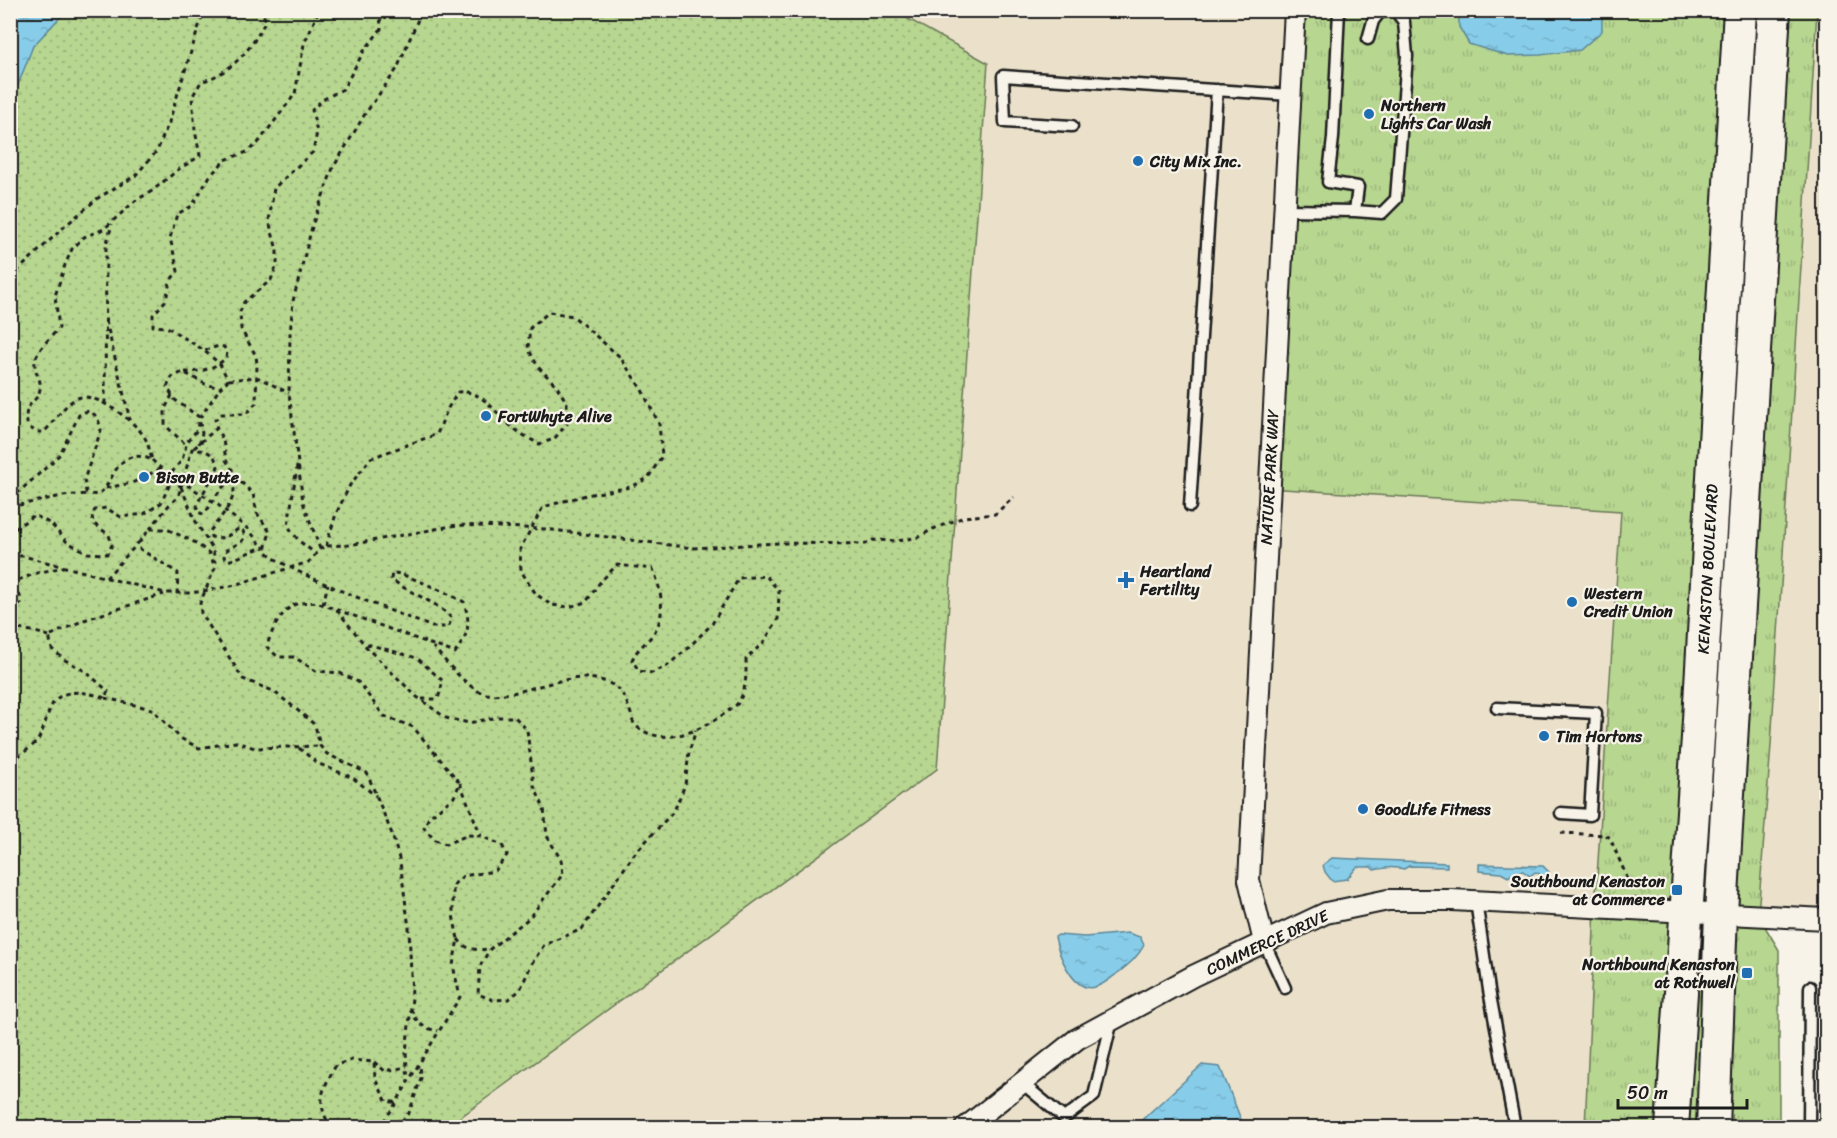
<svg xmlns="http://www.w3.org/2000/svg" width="1837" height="1138" font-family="Sriracha,sans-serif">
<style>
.built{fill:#ebe1cb}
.grass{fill:url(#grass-tufts);stroke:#6a7956;stroke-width:1.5}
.park{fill:url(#park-dots);stroke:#6a7956;stroke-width:1.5}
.water{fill:url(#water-ripples);stroke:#5c8697;stroke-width:1.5}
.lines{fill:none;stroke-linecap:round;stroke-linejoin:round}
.service-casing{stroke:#1c1c1c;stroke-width:15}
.minor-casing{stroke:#1c1c1c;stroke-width:24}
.primary-casing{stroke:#1c1c1c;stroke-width:36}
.path{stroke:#1c1c1c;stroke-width:3;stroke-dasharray:4.5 4.5;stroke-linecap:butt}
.service{stroke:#f7f3e8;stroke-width:10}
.minor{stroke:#f7f3e8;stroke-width:20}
.primary{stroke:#f7f3e8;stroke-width:32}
.poi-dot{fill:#1f6fb2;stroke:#f7f3e8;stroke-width:2}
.labels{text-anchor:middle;stroke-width:4.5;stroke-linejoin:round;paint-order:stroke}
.poi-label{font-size:16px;font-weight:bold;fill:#1c1c1c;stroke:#f7f3e8;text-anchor:start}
.street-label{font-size:16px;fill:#1c1c1c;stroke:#f7f3e8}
</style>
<defs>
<pattern id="grass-tufts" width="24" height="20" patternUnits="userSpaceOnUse" patternTransform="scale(1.5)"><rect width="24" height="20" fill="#b7d690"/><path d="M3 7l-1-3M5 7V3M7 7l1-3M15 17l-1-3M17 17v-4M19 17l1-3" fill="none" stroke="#9db77c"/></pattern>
<pattern id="park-dots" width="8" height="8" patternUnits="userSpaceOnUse" patternTransform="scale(1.5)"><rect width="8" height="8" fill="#b7d690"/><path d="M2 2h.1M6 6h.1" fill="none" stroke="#9db77c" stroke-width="1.8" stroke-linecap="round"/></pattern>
<pattern id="water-ripples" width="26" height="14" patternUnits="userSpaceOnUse" patternTransform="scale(1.5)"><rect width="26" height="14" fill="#87cde9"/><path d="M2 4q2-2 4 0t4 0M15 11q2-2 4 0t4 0" fill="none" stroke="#74afc7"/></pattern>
</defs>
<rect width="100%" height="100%" fill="#f7f3e8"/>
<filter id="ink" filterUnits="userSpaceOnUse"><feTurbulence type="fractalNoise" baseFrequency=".0167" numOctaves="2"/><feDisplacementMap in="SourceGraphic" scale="12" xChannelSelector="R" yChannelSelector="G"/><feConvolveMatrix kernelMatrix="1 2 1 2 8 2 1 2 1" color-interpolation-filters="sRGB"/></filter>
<g filter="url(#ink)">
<path class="built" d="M 894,11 L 1295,11 L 1269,488 L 1621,511 L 1595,907 L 1585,1127 L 447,1128 L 937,769 L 988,63 Z
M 1817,11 L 1826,11 L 1826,919 L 1758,916 L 1771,745 Z"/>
<path class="grass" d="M 1295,11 L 1740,11 L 1687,911 L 1720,913 L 1780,11 L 1817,11 L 1771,745 L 1758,915 L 1779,950 L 1779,1127 L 1585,1127 L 1595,907 L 1621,511 L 1268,488 Z"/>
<path class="park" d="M 10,11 L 894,11 L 988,63 L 937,769 L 447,1127 L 11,1127 Z"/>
<path class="water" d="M 11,10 L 66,11 L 33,46 L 11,103 Z
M 1459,11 L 1602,11 L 1602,31 L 1580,50 L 1540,55 L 1508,56 L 1469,44 L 1459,27 Z
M 1332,858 L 1447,863 L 1447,867 L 1409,866 L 1404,869 C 1389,866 1388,868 1374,870 L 1371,867 L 1357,867 L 1347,879 L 1332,881 L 1325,872 L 1323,865 Z
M 1479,864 L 1543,866 L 1549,872 L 1548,885 L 1542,887 L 1542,875 L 1535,872 L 1530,876 L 1523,871 L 1516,872 L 1508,877 L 1501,873 L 1479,871 Z
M 1128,933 L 1140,937 L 1144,945 C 1138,957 1129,964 1119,972 C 1111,978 1104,985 1095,987 C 1073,993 1058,953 1055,937 L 1058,935 L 1085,937 Z
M 1202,1065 L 1220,1067 L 1244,1127 L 1134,1127 Z"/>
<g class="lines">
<g class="service-casing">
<path id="service" d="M 1368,39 L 1373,21 L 1380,12 L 1391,10
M 1072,126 L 1005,122 L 1003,76 L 1291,95
M 1284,210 L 1355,211 L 1358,187 L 1328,182 L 1333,138 L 1339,10
M 1355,211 L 1382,213 L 1396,199 L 1407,56 L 1404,22 L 1395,10
M 1190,506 L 1217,90
M 1497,708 L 1596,713 L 1590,815 L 1561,813
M 1476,901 L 1489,990 L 1515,1128
M 1264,942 L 1285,988
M 1022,1083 L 1064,1118 L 1094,1096 L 1112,1020
M 1809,1128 L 1810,987"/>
</g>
<g class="minor-casing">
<path id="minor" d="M 1264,942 L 1249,880 L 1295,10
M 965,1128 L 1077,1039 L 1193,976 L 1326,913 L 1388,900 L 1452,900 L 1826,919"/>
</g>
<g class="primary-casing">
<path id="primary" d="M 1672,1128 L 1698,737 L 1740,10
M 1713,1128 L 1721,913 L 1774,10"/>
</g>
<path class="path" d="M 380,10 L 381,29 L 364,51 L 343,89 L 322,100 L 312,110 L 317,132 L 313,152 L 274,188 L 269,221 L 277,250 L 277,265 L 271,280 L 244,302 L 240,312 L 241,329 L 256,356 L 257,364 L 256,403 L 246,414 L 222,414 L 215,420 L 217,429 L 223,440 L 226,460 L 238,479 L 253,494 L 257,513 L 270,532 C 269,537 265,545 266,550 C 272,567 408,617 432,627 L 448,627 L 452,619 C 437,601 410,594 391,579 L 392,573 C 401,571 453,596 464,602 C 471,626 469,632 455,653 L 316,602 C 310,603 302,602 296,604 C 281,610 270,633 267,647 L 278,657 L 294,657 L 316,671 L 340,673 L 358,682 L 384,716 L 413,727 L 460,783 L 454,797 L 429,817 L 424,828 L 435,840 L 446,844 L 468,835 L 481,836 L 502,845 L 507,855 L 495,871 L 463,876 L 453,885 L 453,915 L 458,939 L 453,965 L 460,997 L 408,1082
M 10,278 L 65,226 L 98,198 L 135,176 L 157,151 L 169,122 L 204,10
M 106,321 L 130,420
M 185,372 C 201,372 214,369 226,358 L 227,353 L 224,347 L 219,346 L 205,350
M 229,380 L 257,377 L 289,393
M 172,395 L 165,409 L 165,425 L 187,446
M 105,404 L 106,246 L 112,224
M 199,444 L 202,433 L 199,419 L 220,388
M 194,448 L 216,429
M 152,460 L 180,486 L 189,486 L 217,504 L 248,529 L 262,546
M 297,466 L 288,526 L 299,541 L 316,554
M 181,487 L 196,522 L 213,550 L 215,563
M 106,488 L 132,483 L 160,469
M 10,500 L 50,464 L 60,454 L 79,415 C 92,405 99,418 101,430 L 84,480 L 86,492 C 115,508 107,440 152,460 C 150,453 149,445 145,438 C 137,423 98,394 81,397 C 66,400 54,423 44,432 L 37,432 L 28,427 C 21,400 37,406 40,389 C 42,381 36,375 35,367 C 33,352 50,339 59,328 L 55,296 L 65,265 L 72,249 L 84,237 L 104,229 L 135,201 L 152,191 L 179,169 L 200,156 L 195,130 L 192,97 L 201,82 C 232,72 252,49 266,20 L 260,10
M 10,507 L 62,496 L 88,494
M 150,529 L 169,505 L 178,497 L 192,449 L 206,451 L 214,456 L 218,467 L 197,504 L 198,512 L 203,514 C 215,504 216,488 231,482 C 242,495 219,519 210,531 L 211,537 C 222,540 229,536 238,529 L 243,531 L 245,537 L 241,542 L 225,551 L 224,557 L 227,561 C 240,558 251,550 265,547
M 10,537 L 16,528 L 34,515 L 51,524 L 67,542 L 88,553 L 107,554 L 112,545 L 109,535 L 93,523 L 92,515 L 95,510 L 106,508 L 121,517 L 144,514 L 161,503 L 169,486 L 169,476 L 182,460 L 187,442 L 197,430 L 199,417 L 175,400 L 167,387 L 172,377 L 183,372 L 205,384 L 220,388 L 228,380 L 220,364 L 202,349 L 167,327 L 153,326 L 153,315 L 166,300 L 170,281 L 178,271 L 170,238 L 177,214 L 192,206 L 210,176 L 225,160 L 247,152 L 258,143 L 295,94 L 304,44 L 319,10
M 326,546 L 336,514 L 350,485 L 371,458 L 437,434 L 448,408 L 458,392 C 482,389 494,412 511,426 C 519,433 530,439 539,444 L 554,439 L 567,424 L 567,403 L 556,385 L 538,367 L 528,348 L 530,328 L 549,312 L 573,316 L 620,357 L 642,390 L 659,424 L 662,456 L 648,478 L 631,487 L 586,495 L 543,507 L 520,549 L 521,571 L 536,594 L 551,605 L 569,607 L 586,602 L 601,581 L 617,565 L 653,569 C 661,588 667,616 653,634 C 646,644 637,648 632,660 L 639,671 L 652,673 L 667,666 L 689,647 L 712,624 L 739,578 L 766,576 L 779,591 L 778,619 L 764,642 L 746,659 C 746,674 747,689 738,703 C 735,707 729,710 724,714 C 700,731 662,748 636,726 C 633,723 632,719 631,714 C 623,691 619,684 595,679 C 561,672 511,702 483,693 C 467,688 445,660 433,647
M 320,549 L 303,502 L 289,393 L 290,334 L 293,301 L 313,223 L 333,168 L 365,114 L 397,69 L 422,10
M 10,556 L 23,556 L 165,593 L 192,593 L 231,586 L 309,562 L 320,549 L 326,546 L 349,545 L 457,525 L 545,529 L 693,548 L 779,543 L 866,544 L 873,540 L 898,541 L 919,537 L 933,529 L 964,517 L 995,514 L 1014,497
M 106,578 L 139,542
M 10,583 L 37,573 L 63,567
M 10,590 L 20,596 L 21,603 L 10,613
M 177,594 L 178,573 L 140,549 L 140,541 L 150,529 L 167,529 L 196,543 L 210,554 L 215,568 L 200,603 L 201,613 L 243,679 L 273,691 L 290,704 L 315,725 L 320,746 L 327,754 L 367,773 L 392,834 L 400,862 L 409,928 L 412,998 L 406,1052 L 408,1082 L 397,1102 L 379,1128
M 323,604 L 328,584
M 337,610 L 368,649 L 417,697 L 446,718 L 469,723 L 498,717 L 515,717 L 527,730 L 534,786 L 544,808 L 547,836 L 561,860 L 563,874 L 529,918 L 490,949 L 480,966 L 478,994 L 493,1000 L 509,999 L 520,990 L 532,963 L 544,945 L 582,929 L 635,853 L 674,811 L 685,785 L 689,752 L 696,730
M 10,628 L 32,631 L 49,636
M 367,644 L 417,658 L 443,681 L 438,699 L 422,699
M 105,698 L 152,709 L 180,738 L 199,748 L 236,742 L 255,748 L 319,746
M 299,748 L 317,763 L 353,778 L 376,796
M 10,762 C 19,755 34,747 39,738 C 44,729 46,717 51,707 C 60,686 88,692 105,698 L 108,691 L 85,671 L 65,660 L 52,649 L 49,636 L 84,620 L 164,594
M 460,783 L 481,836
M 1561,833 L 1606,835 L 1610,838 L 1631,887
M 458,939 C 467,951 476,950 490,949
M 411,1009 C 417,1024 423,1028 438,1031
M 374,1062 L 385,1071 L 407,1067
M 331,1128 C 315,1100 322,1091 336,1065 L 352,1060 L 374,1062 L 375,1079 L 387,1102 L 397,1102
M 395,1128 L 409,1113 L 421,1078 L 420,1064"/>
<use href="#service" class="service"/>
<use href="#minor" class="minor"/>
<use href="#primary" class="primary"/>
</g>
</g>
<g class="poi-dot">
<circle cx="1369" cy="114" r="6"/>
<circle cx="1138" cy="161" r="6"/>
<circle cx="486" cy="416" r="6"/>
<circle cx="144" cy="477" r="6"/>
<path d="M1123 571h6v6h6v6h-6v6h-6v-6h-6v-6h6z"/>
<circle cx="1572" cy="602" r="6"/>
<circle cx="1544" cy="736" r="6"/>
<circle cx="1363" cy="809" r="6"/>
<rect x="1671" y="884" width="12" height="12" rx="3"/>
<rect x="1741" y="967" width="12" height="12" rx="3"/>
</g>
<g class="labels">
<g class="poi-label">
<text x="1381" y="111">Northern<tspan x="1381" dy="18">Lights Car Wash</tspan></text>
<text x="1150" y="167">City Mix Inc.</text>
<text x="498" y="422">FortWhyte Alive</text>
<text x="156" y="483">Bison Butte</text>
<text x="1140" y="577">Heartland<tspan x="1140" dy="18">Fertility</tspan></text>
<text x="1584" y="599">Western<tspan x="1584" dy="18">Credit Union</tspan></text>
<text x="1556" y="742">Tim Hortons</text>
<text x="1375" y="815">GoodLife Fitness</text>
<text x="1665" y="887" text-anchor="end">Southbound Kenaston<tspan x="1665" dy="18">at Commerce</tspan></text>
<text x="1735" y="970" text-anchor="end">Northbound Kenaston<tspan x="1735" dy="18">at Rothwell</tspan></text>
</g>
<g class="street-label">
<text transform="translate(1269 477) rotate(-87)" y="6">NATURE PARK WAY</text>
<text transform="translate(1707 569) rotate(-87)" y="6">KENASTON BOULEVARD</text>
<text transform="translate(1267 942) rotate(-25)" y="6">COMMERCE DRIVE</text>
</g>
</g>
<rect width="1837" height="1138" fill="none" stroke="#f7f3e8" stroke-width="36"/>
<rect x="18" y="18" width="1801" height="1102" fill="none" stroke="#1c1c1c" stroke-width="2" filter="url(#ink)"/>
<path d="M1618 1099v9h129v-9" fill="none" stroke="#1c1c1c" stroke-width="3"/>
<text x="1627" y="1099" font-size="18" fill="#1c1c1c" stroke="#f7f3e8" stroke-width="4.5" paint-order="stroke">50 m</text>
</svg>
